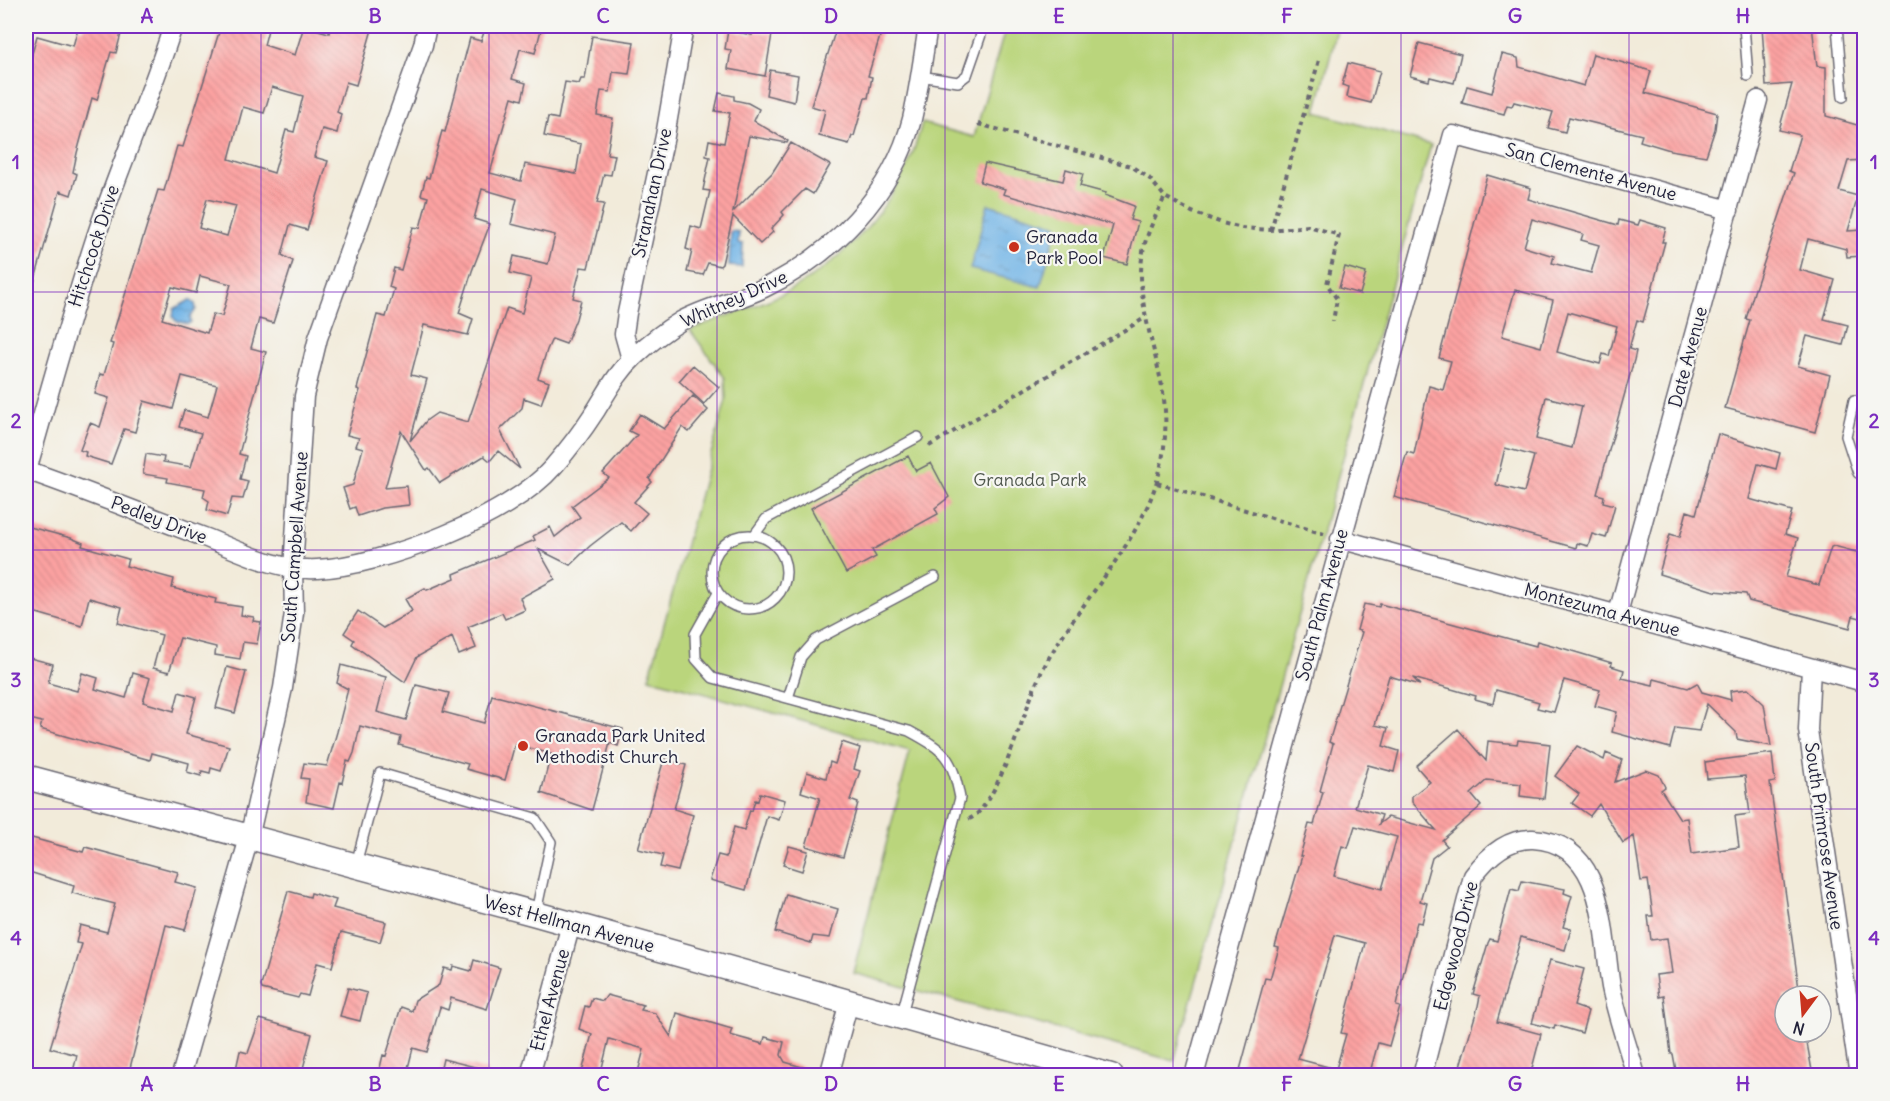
<svg xmlns="http://www.w3.org/2000/svg" width="1890" height="1101" font-family="Delius,sans-serif">
<style>
.park{fill:#bad57b;stroke:#6e7c5b;stroke-width:1.5}
.water{fill:url(#water-ripples);stroke:#4a6b90;stroke-width:1.5}
.building{fill:url(#building-back-hatch);fill-rule:evenodd}
.lines{fill:none;stroke-linecap:round;stroke-linejoin:round}
.lane-casing{stroke:#6b6873;stroke-width:12}
.street-casing{stroke:#6b6873;stroke-width:21}
.secondary-casing{stroke:#6b6873;stroke-width:27}
.path{stroke:#6b6873;stroke-width:4;stroke-dasharray:4.5 4.5;stroke-linecap:butt}
.lane{stroke:#fff;stroke-width:9}
.street{stroke:#fff;stroke-width:18}
.secondary{stroke:#fff;stroke-width:24}
.grid{fill:none;stroke:#7b2cbf;stroke-width:1.5;stroke-opacity:0.55}
.poi-dot{fill:#c8321e;stroke:#f6f6f2;stroke-width:2}
.labels{text-anchor:middle;stroke-width:4.5;stroke-linejoin:round;paint-order:stroke}
.street-label{font-size:18px;fill:#22223b;stroke:#f6f6f2}
.poi-label{font-size:18px;fill:#22223b;stroke:#f6f6f2;text-anchor:start}
.park-label{font-size:18px;fill:#50584e;stroke:#f6f6f2}
.neatline{fill:none;stroke:#7b2cbf;stroke-width:2}
.grid-label{font-size:20px;text-anchor:middle;font-weight:bold;fill:#7b2cbf}
</style>
<defs>
<pattern id="water-ripples" width="26" height="14" patternUnits="userSpaceOnUse" patternTransform="scale(1.5)"><rect width="26" height="14" fill="#71b4e6"/><path d="M2 4q2-2 4 0t4 0M15 11q2-2 4 0t4 0" fill="none" stroke="#5c92bc"/></pattern>
<pattern id="building-back-hatch" width="6" height="6" patternUnits="userSpaceOnUse" patternTransform="scale(1.5)"><rect width="6" height="6" fill="#fca2a1"/><path d="M-1 5l2 2M0 0l6 6M5-1l2 2" fill="none" stroke="#d88b8c"/></pattern>
</defs>
<rect width="100%" height="100%" fill="#f6f6f2"/>
<filter id="ink" filterUnits="userSpaceOnUse"><feTurbulence type="fractalNoise" baseFrequency=".0167" numOctaves="2"/><feDisplacementMap in="SourceGraphic" scale="12" xChannelSelector="R" yChannelSelector="G"/><feConvolveMatrix kernelMatrix="1 2 1 2 8 2 1 2 1" color-interpolation-filters="sRGB"/></filter>
<filter id="wash" filterUnits="userSpaceOnUse"><feTurbulence type="fractalNoise" baseFrequency=".008" numOctaves="4" result="noise"/><feDisplacementMap in="SourceGraphic" scale="24" xChannelSelector="R" yChannelSelector="G"/><feGaussianBlur stdDeviation="1.35" result="paint"/><feColorMatrix in="noise" values="0 0 0 0 0 0 0 0 0 0 0 0 0 0 0 0 0 1.4 0 .05"/><feComposite in="paint" operator="in"/></filter>
<g filter="url(#wash)">
<rect width="100%" height="100%" fill="#f2ebda"/>
<path class="park" d="M 1006,26 L 1338,26 L 1316,112 L 1431,145 L 1174,1061 L 853,973 L 910,751 L 649,678 L 726,400 L 725,378 L 690,330 C 715,320 739,312 764,302 C 825,278 879,226 907,166 C 914,153 918,137 922,123 L 974,137 Z"/>
<path class="water" d="M 988,204 L 1058,225 L 1040,287 L 970,269 Z
M 731,231 L 739,232 L 738,243 L 743,244 L 742,267 L 729,266 Z
M 190,300 L 195,304 L 196,309 L 190,318 L 191,322 L 188,324 L 176,321 L 173,317 L 174,309 Z"/>
<g id="blocks">
<path class="building" d="M 84,26 L 123,26 L 116,53 L 111,52 L 97,100 L 92,98 L 77,153 L 73,172 L 77,174 L 71,195 L 60,191 L 30,297 L 26,297 L 26,60 L 30,61 L 37,36 L 73,46 L 78,28 L 83,30 Z
M 221,26 L 269,26 L 264,45 L 295,55 L 304,26 L 329,33 L 331,26 L 373,26 L 356,85 L 346,82 L 337,112 L 341,114 L 337,133 L 322,129 L 314,157 L 328,161 L 307,230 L 290,225 L 282,255 L 293,261 L 273,323 L 259,319 L 251,348 L 266,352 L 239,454 L 246,456 L 240,479 L 248,481 L 243,499 L 232,498 L 227,516 L 207,510 L 209,501 L 203,497 L 205,489 L 167,482 L 168,478 L 143,474 L 146,454 L 164,457 L 163,462 L 191,467 L 201,433 L 179,427 L 184,410 L 208,417 L 217,385 L 182,376 L 173,409 L 144,401 L 135,432 L 124,429 L 111,464 L 85,456 L 86,452 L 80,450 L 90,423 L 100,427 L 109,398 L 95,394 L 100,374 L 104,375 L 113,344 L 110,343 L 158,190 L 164,191 L 177,146 L 183,147 ZM 272,87 L 303,96 L 294,132 L 286,130 L 274,173 L 229,159 L 243,107 L 264,113 ZM 207,199 L 236,206 L 227,236 L 199,228 ZM 200,276 L 231,284 L 222,316 L 213,314 L 207,333 L 162,319 L 172,287 L 196,293 Z
M 486,26 L 542,26 L 535,53 L 520,49 L 512,79 L 526,83 L 522,100 L 512,97 L 490,173 L 521,181 L 525,164 L 576,174 L 581,144 L 544,136 L 548,117 L 558,119 L 565,82 L 579,84 L 581,79 L 585,79 L 592,36 L 634,42 L 629,74 L 613,72 L 610,92 L 601,91 L 597,115 L 613,118 L 607,154 L 615,155 L 611,175 L 604,174 L 597,203 L 604,204 L 588,268 L 581,267 L 573,298 L 581,300 L 576,319 L 566,344 L 552,339 L 547,350 L 538,378 L 549,382 L 541,404 L 524,398 L 522,408 L 500,430 L 520,469 L 498,451 L 490,461 L 484,456 L 440,483 L 429,468 L 426,470 L 401,431 L 385,488 L 407,486 L 409,505 L 382,508 L 358,516 L 355,507 L 350,509 L 343,488 L 353,485 L 363,448 L 356,446 L 359,438 L 347,435 L 360,390 L 357,389 L 377,315 L 386,317 L 394,289 L 389,287 L 394,268 L 401,270 L 413,227 L 420,228 L 428,197 L 421,195 L 426,177 L 429,178 L 442,131 L 445,132 L 470,38 L 481,41 ZM 482,189 L 517,199 L 511,224 L 555,235 L 548,264 L 514,256 L 510,273 L 531,278 L 522,313 L 507,308 L 468,422 L 437,413 L 427,420 L 410,441 L 427,379 L 411,375 L 424,325 L 468,335 L 473,319 L 459,313 L 472,271 L 490,224 L 474,219 Z
M 837,26 L 876,26 L 875,31 L 881,33 L 868,76 L 872,77 L 868,98 L 865,98 L 854,136 L 852,136 L 849,144 L 819,136 L 825,110 L 811,106 Z
M 1762,26 L 1812,26 L 1817,66 L 1826,67 L 1826,116 L 1864,127 L 1864,160 L 1848,161 L 1839,191 L 1858,196 L 1848,231 L 1862,230 L 1864,256 L 1847,257 L 1846,249 L 1808,239 L 1800,270 L 1835,280 L 1824,319 L 1848,325 L 1843,345 L 1807,336 L 1798,366 L 1830,375 L 1815,432 L 1725,408 L 1750,320 L 1746,319 L 1754,292 L 1794,173 L 1789,171 L 1800,135 L 1779,130 L 1792,84 L 1766,86 Z
M 728,30 L 752,35 L 752,31 L 772,34 L 765,76 L 728,69 L 731,50 L 725,49 Z
M 1419,43 L 1461,54 L 1454,83 L 1430,77 L 1429,81 L 1410,76 Z
M 1502,54 L 1518,58 L 1519,67 L 1584,86 L 1593,54 L 1651,71 L 1645,93 L 1717,113 L 1715,129 L 1706,156 L 1670,150 L 1640,141 L 1642,135 L 1569,117 L 1565,132 L 1548,128 L 1553,112 L 1514,102 L 1512,106 L 1507,105 L 1504,114 L 1462,103 L 1467,86 L 1492,93 Z
M 1348,63 L 1380,71 L 1371,103 L 1347,97 L 1349,87 L 1342,85 Z
M 770,70 L 798,75 L 794,102 L 766,95 Z
M 719,93 L 734,96 L 734,100 L 748,103 L 759,109 L 754,121 L 788,141 L 787,143 L 749,136 L 733,212 L 772,173 L 791,143 L 830,165 L 813,194 L 805,189 L 782,212 L 784,215 L 771,229 L 773,232 L 760,244 L 733,216 L 722,264 L 720,266 L 708,263 L 703,275 L 687,272 L 692,251 L 686,249 L 691,226 L 701,229 L 710,191 L 703,190 L 710,157 L 706,156 L 709,140 L 724,143 L 730,113 L 715,111 Z
M 985,163 L 1063,181 L 1066,169 L 1083,174 L 1080,186 L 1106,193 L 1105,195 L 1134,206 L 1130,220 L 1138,222 L 1127,264 L 1104,258 L 1113,225 L 1003,194 L 1005,189 L 980,182 Z
M 1487,175 L 1531,188 L 1528,199 L 1618,225 L 1619,220 L 1638,225 L 1640,220 L 1666,228 L 1662,242 L 1665,242 L 1643,322 L 1637,320 L 1629,349 L 1636,351 L 1634,360 L 1597,494 L 1604,496 L 1603,502 L 1615,505 L 1606,538 L 1592,534 L 1588,546 L 1577,543 L 1576,548 L 1394,497 L 1407,452 L 1414,454 L 1429,386 L 1443,390 L 1451,361 L 1439,358 ZM 1532,219 L 1583,234 L 1581,240 L 1599,245 L 1591,273 L 1552,263 L 1554,256 L 1524,247 ZM 1515,290 L 1553,300 L 1541,347 L 1502,336 ZM 1568,312 L 1617,326 L 1609,356 L 1603,354 L 1600,364 L 1557,352 ZM 1546,397 L 1582,406 L 1572,448 L 1536,439 ZM 1505,448 L 1534,456 L 1524,492 L 1496,485 Z
M 1345,267 L 1366,273 L 1360,294 L 1339,288 Z
M 693,365 L 719,387 L 704,404 L 679,381 Z
M 693,396 L 708,410 L 689,432 L 682,427 L 649,479 L 652,482 L 634,502 L 647,513 L 631,531 L 621,522 L 590,546 L 570,565 L 538,549 L 555,579 L 520,598 L 525,610 L 505,619 L 502,613 L 468,627 L 476,648 L 459,655 L 452,637 L 417,657 L 405,682 L 352,644 L 354,640 L 344,633 L 358,611 L 383,628 L 412,611 L 405,599 L 425,588 L 427,590 L 455,578 L 454,574 L 535,540 L 533,536 L 550,527 L 555,537 L 580,517 L 572,506 L 609,478 L 603,473 L 637,435 L 629,431 L 640,414 L 664,429 Z
M 1718,434 L 1780,453 L 1776,469 L 1758,464 L 1749,499 L 1792,511 L 1785,534 L 1798,538 L 1786,577 L 1819,585 L 1831,547 L 1834,546 L 1864,554 L 1864,619 L 1853,616 L 1850,628 L 1749,601 L 1746,594 L 1714,591 L 1659,574 L 1670,534 L 1680,537 L 1687,511 L 1696,514 Z
M 908,456 L 916,471 L 931,463 L 949,497 L 935,508 L 938,514 L 872,550 L 876,557 L 846,573 L 811,508 Z
M 26,526 L 71,538 L 83,543 L 82,546 L 128,559 L 126,566 L 174,579 L 172,588 L 216,599 L 215,603 L 242,607 L 241,615 L 254,617 L 253,621 L 261,622 L 257,644 L 243,642 L 240,659 L 215,655 L 216,647 L 180,638 L 169,672 L 153,668 L 162,635 L 118,623 L 122,607 L 89,598 L 82,626 L 26,610 Z
M 1364,604 L 1379,607 L 1380,604 L 1536,646 L 1537,641 L 1562,648 L 1612,663 L 1611,666 L 1624,670 L 1622,678 L 1653,685 L 1654,679 L 1688,688 L 1697,683 L 1702,692 L 1731,700 L 1730,691 L 1748,689 L 1764,704 L 1771,746 L 1737,739 L 1736,732 L 1707,704 L 1699,731 L 1675,728 L 1670,748 L 1612,732 L 1617,712 L 1595,706 L 1600,690 L 1564,680 L 1554,712 L 1537,708 L 1539,702 L 1496,690 L 1493,704 L 1475,699 L 1476,696 L 1413,678 L 1420,685 L 1389,676 L 1375,725 L 1388,728 L 1383,746 L 1399,751 L 1394,772 L 1368,765 L 1355,807 L 1382,815 L 1379,824 L 1388,817 L 1436,830 L 1412,802 L 1412,796 L 1430,782 L 1416,766 L 1458,729 L 1486,761 L 1488,741 L 1517,744 L 1518,740 L 1550,744 L 1544,799 L 1520,796 L 1521,784 L 1487,780 L 1471,794 L 1481,806 L 1442,840 L 1447,846 L 1432,858 L 1420,901 L 1427,903 L 1422,923 L 1417,922 L 1406,962 L 1396,1006 L 1400,1007 L 1389,1046 L 1378,1043 L 1369,1076 L 1261,1076 L 1240,1070 L 1265,978 L 1270,979 L 1279,948 L 1275,947 L 1302,856 L 1300,856 L 1309,824 L 1314,825 L 1323,792 L 1320,791 L 1333,744 L 1329,742 L 1362,632 L 1357,630 ZM 1355,826 L 1397,837 L 1382,889 L 1334,876 L 1342,846 L 1348,848 ZM 1335,935 L 1365,943 L 1341,1033 L 1346,1034 L 1336,1069 L 1298,1059 Z
M 26,657 L 53,664 L 48,683 L 77,691 L 82,673 L 98,678 L 95,689 L 126,698 L 133,673 L 150,678 L 143,702 L 174,711 L 179,692 L 196,697 L 186,734 L 229,746 L 221,771 L 211,768 L 210,773 L 202,771 L 201,776 L 187,772 L 189,763 L 152,753 L 150,760 L 40,729 L 42,722 L 26,718 Z
M 341,665 L 386,677 L 377,712 L 406,720 L 416,685 L 449,693 L 443,712 L 484,723 L 492,695 L 623,729 L 618,746 L 610,743 L 592,810 L 541,793 L 551,754 L 515,744 L 505,780 L 466,769 L 468,764 L 399,745 L 401,737 L 360,726 L 354,753 L 350,762 L 347,761 L 342,783 L 340,782 L 334,808 L 306,802 L 309,779 L 301,778 L 304,763 L 327,766 L 337,732 L 348,689 L 337,683 Z
M 227,667 L 246,672 L 235,713 L 216,708 Z
M 842,742 L 860,748 L 854,769 L 860,771 L 850,800 L 858,803 L 843,857 L 806,846 L 820,798 L 801,792 L 807,772 L 826,778 L 830,762 L 835,764 Z
M 1577,746 L 1604,760 L 1606,753 L 1622,760 L 1615,782 L 1646,770 L 1659,775 L 1665,787 L 1661,790 L 1680,819 L 1687,818 L 1692,854 L 1739,847 L 1735,816 L 1750,814 L 1745,776 L 1707,779 L 1705,762 L 1772,753 L 1775,782 L 1770,783 L 1800,996 L 1785,996 L 1785,1032 L 1805,1032 L 1813,1076 L 1677,1076 L 1673,1054 L 1671,1054 L 1664,996 L 1659,997 L 1656,975 L 1672,973 L 1667,938 L 1651,940 L 1648,916 L 1653,916 L 1648,880 L 1641,881 L 1634,836 L 1623,843 L 1599,804 L 1590,816 L 1572,803 L 1579,794 L 1555,776 Z
M 664,759 L 686,765 L 674,809 L 693,815 L 678,871 L 660,867 L 663,855 L 638,849 Z
M 760,793 L 785,800 L 779,820 L 767,816 L 746,890 L 710,880 L 718,855 L 726,857 L 734,827 L 744,830 L 750,810 L 752,811 L 755,800 L 758,801 Z
M 32,838 L 83,852 L 85,847 L 178,872 L 175,882 L 197,888 L 185,930 L 166,925 L 128,1076 L 72,1076 L 77,1055 L 50,1048 L 82,944 L 76,943 L 80,925 L 107,932 L 115,904 L 72,893 L 74,886 L 26,871 Z
M 789,846 L 808,851 L 802,871 L 783,865 Z
M 1522,881 L 1565,889 L 1564,893 L 1572,896 L 1563,927 L 1571,929 L 1565,950 L 1521,937 L 1497,1022 L 1541,1034 L 1530,1076 L 1457,1076 L 1478,1006 L 1480,996 L 1473,994 L 1488,943 L 1490,939 L 1497,941 L 1511,889 L 1519,891 Z
M 288,891 L 310,897 L 311,893 L 336,900 L 333,908 L 386,922 L 380,942 L 341,932 L 332,967 L 317,963 L 308,996 L 300,994 L 298,998 L 262,989 L 261,986 Z
M 786,894 L 838,909 L 830,938 L 813,936 L 811,943 L 775,932 Z
M 474,960 L 500,968 L 487,1009 L 451,998 L 448,1010 L 440,1007 L 427,1052 L 413,1048 L 406,1076 L 378,1076 L 383,1055 L 386,1056 L 401,1007 L 412,1011 L 415,1000 L 439,985 L 444,968 L 452,970 L 453,966 L 471,971 Z
M 1550,960 L 1584,969 L 1574,1006 L 1588,1011 L 1582,1033 L 1555,1025 L 1554,1029 L 1532,1023 Z
M 348,988 L 367,993 L 360,1021 L 340,1016 Z
M 607,995 L 643,1005 L 641,1010 L 655,1013 L 671,1037 L 677,1013 L 732,1029 L 730,1035 L 763,1044 L 765,1037 L 784,1042 L 781,1055 L 785,1062 L 816,1071 L 816,1076 L 637,1076 L 644,1049 L 609,1039 L 600,1076 L 581,1076 L 592,1034 L 579,1029 L 585,1006 L 589,1007 L 592,998 L 603,1001 Z
M 260,1019 L 312,1034 L 301,1076 L 260,1076 L 236,1069 L 240,1051 L 248,1053 Z
M 443,1059 L 487,1070 L 487,1076 L 439,1076 Z"/>
</g>
</g>
<g filter="url(#ink)">
<use href="#blocks" fill-opacity="0" stroke="#6b6873" stroke-width="1.5"/>
<g class="lines">
<g class="lane-casing">
<path id="lane" d="M 1744,26 L 1748,76
M 1837,26 L 1843,97
M 920,76 L 958,82 L 967,75 L 984,26
M 1854,400 L 1846,436 L 1858,473 L 1864,473
M 755,534 L 766,519 L 918,437
M712 572a37 37 0 1 1 74 0a37 37 0 1 1-74 0Z
M 718,593 L 695,634 L 696,659 L 713,678 L 909,731 C 946,751 952,757 960,798 L 901,1017
M 788,698 L 801,657 L 816,640 L 935,577
M 356,864 L 380,773 L 535,818 L 551,842 L 536,912"/>
</g>
<g class="street-casing">
<path id="street" d="M 631,359 L 624,334 L 627,313 L 665,136 L 684,26
M 26,470 C 85,490 144,515 204,537 C 240,551 277,571 317,569 C 382,566 510,517 553,467 C 569,449 583,430 596,410 C 608,391 617,373 634,357 C 648,344 664,331 681,321 C 707,307 737,301 764,288 C 832,255 893,195 912,119 C 919,89 923,57 928,26
M 27,470 C 51,387 73,304 101,222 C 124,156 152,92 173,26
M 1340,539 L 1864,682
M 1618,613 L 1758,100
M 1811,668 L 1808,730 L 1859,1076
M 181,1076 L 249,838 L 283,688 L 294,613 L 293,569 L 304,396 L 318,338 L 423,45 L 427,26
M 530,1076 L 571,924
M 829,1076 L 849,1002
M 1194,1076 L 1453,135 L 1729,210
M 1422,1076 L 1473,876 C 1487,857 1507,838 1533,839 C 1607,843 1602,935 1611,987 C 1617,1017 1628,1046 1636,1076"/>
</g>
<g class="secondary-casing">
<path id="secondary" d="M 26,777 L 536,914 L 1111,1076"/>
</g>
<path class="path" d="M 978,124 L 1131,166 L 1149,178 L 1165,197 L 1192,212 L 1222,223 L 1242,228 L 1271,230 L 1308,226 L 1339,235 L 1327,284 L 1337,299 L 1333,321
M 1271,230 L 1319,60
M 929,446 L 1145,318
M 1157,483 L 1324,534
M 969,819 C 998,808 1025,706 1040,675 C 1076,600 1151,539 1163,454 C 1167,429 1166,402 1160,377 C 1151,334 1133,287 1145,243 C 1150,227 1157,212 1165,197"/>
<use href="#lane" class="lane"/>
<use href="#street" class="street"/>
<use href="#secondary" class="secondary"/>
</g>
</g>
<path class="grid" d="M 261,26 L 261,1076M 489,26 L 489,1076M 717,26 L 717,1076M 945,26 L 945,1076M 1173,26 L 1173,1076M 1401,26 L 1401,1076M 1629,26 L 1629,1076M 26,292 L 1864,292M 26,550 L 1864,550M 26,809 L 1864,809"/>
<g class="poi-dot">
<circle cx="1014" cy="247" r="6"/>
<circle cx="523" cy="746" r="6"/>
</g>
<g class="labels">
<g class="street-label">
<text transform="translate(1591 172) rotate(15)" y="6">San Clemente Avenue</text>
<text transform="translate(652 193) rotate(-78)" y="6">Stranahan Drive</text>
<text transform="translate(94 246) rotate(-72)" y="6">Hitchcock Drive</text>
<text transform="translate(734 299) rotate(-24)" y="6">Whitney Drive</text>
<text transform="translate(1688 357) rotate(-75)" y="6">Date Avenue</text>
<text transform="translate(159 520) rotate(21)" y="6">Pedley Drive</text>
<text transform="translate(295 547) rotate(-86)" y="6">South Campbell Avenue</text>
<text transform="translate(1322 605) rotate(-75)" y="6">South Palm Avenue</text>
<text transform="translate(1602 610) rotate(15)" y="6">Montezuma Avenue</text>
<text transform="translate(1824 836) rotate(82)" y="6">South Primrose Avenue</text>
<text transform="translate(569 924) rotate(15)" y="6">West Hellman Avenue</text>
<text transform="translate(1456 946) rotate(-76)" y="6">Edgewood Drive</text>
<text transform="translate(550 1000) rotate(-75)" y="6">Ethel Avenue</text>
</g>
<g class="poi-label">
<text x="1026" y="243">Granada<tspan x="1026" dy="21">Park Pool</tspan></text>
<text x="535" y="742">Granada Park United<tspan x="535" dy="21">Methodist Church</tspan></text>
</g>
<g class="park-label">
<text x="1030" y="486">Granada Park</text>
</g>
</g>
<rect width="1890" height="1101" fill="none" stroke="#f6f6f2" stroke-width="66"/>
<g transform="translate(1803 1014) rotate(196)"><circle r="28" fill="#f6f6f2" stroke="#a1a1a9" stroke-width="1.5"/>
<path d="M0-4.5L10 22L0 15L-10 22Z" fill="#c8321e"/>
<text y="-9" font-size="16" font-weight="bold" text-anchor="middle" fill="#22223b">N</text>
</g>
<rect x="33" y="33" width="1824" height="1035" class="neatline"/>
<g class="grid-label">
<text x="147" y="23">A</text>
<text x="375" y="23">B</text>
<text x="603" y="23">C</text>
<text x="831" y="23">D</text>
<text x="1059" y="23">E</text>
<text x="1287" y="23">F</text>
<text x="1515" y="23">G</text>
<text x="1743" y="23">H</text>
<text x="16" y="169">1</text>
<text x="1874" y="169">1</text>
<text x="16" y="428">2</text>
<text x="1874" y="428">2</text>
<text x="16" y="687">3</text>
<text x="1874" y="687">3</text>
<text x="16" y="945">4</text>
<text x="1874" y="945">4</text>
<text x="147" y="1091">A</text>
<text x="375" y="1091">B</text>
<text x="603" y="1091">C</text>
<text x="831" y="1091">D</text>
<text x="1059" y="1091">E</text>
<text x="1287" y="1091">F</text>
<text x="1515" y="1091">G</text>
<text x="1743" y="1091">H</text>
</g>
</svg>
